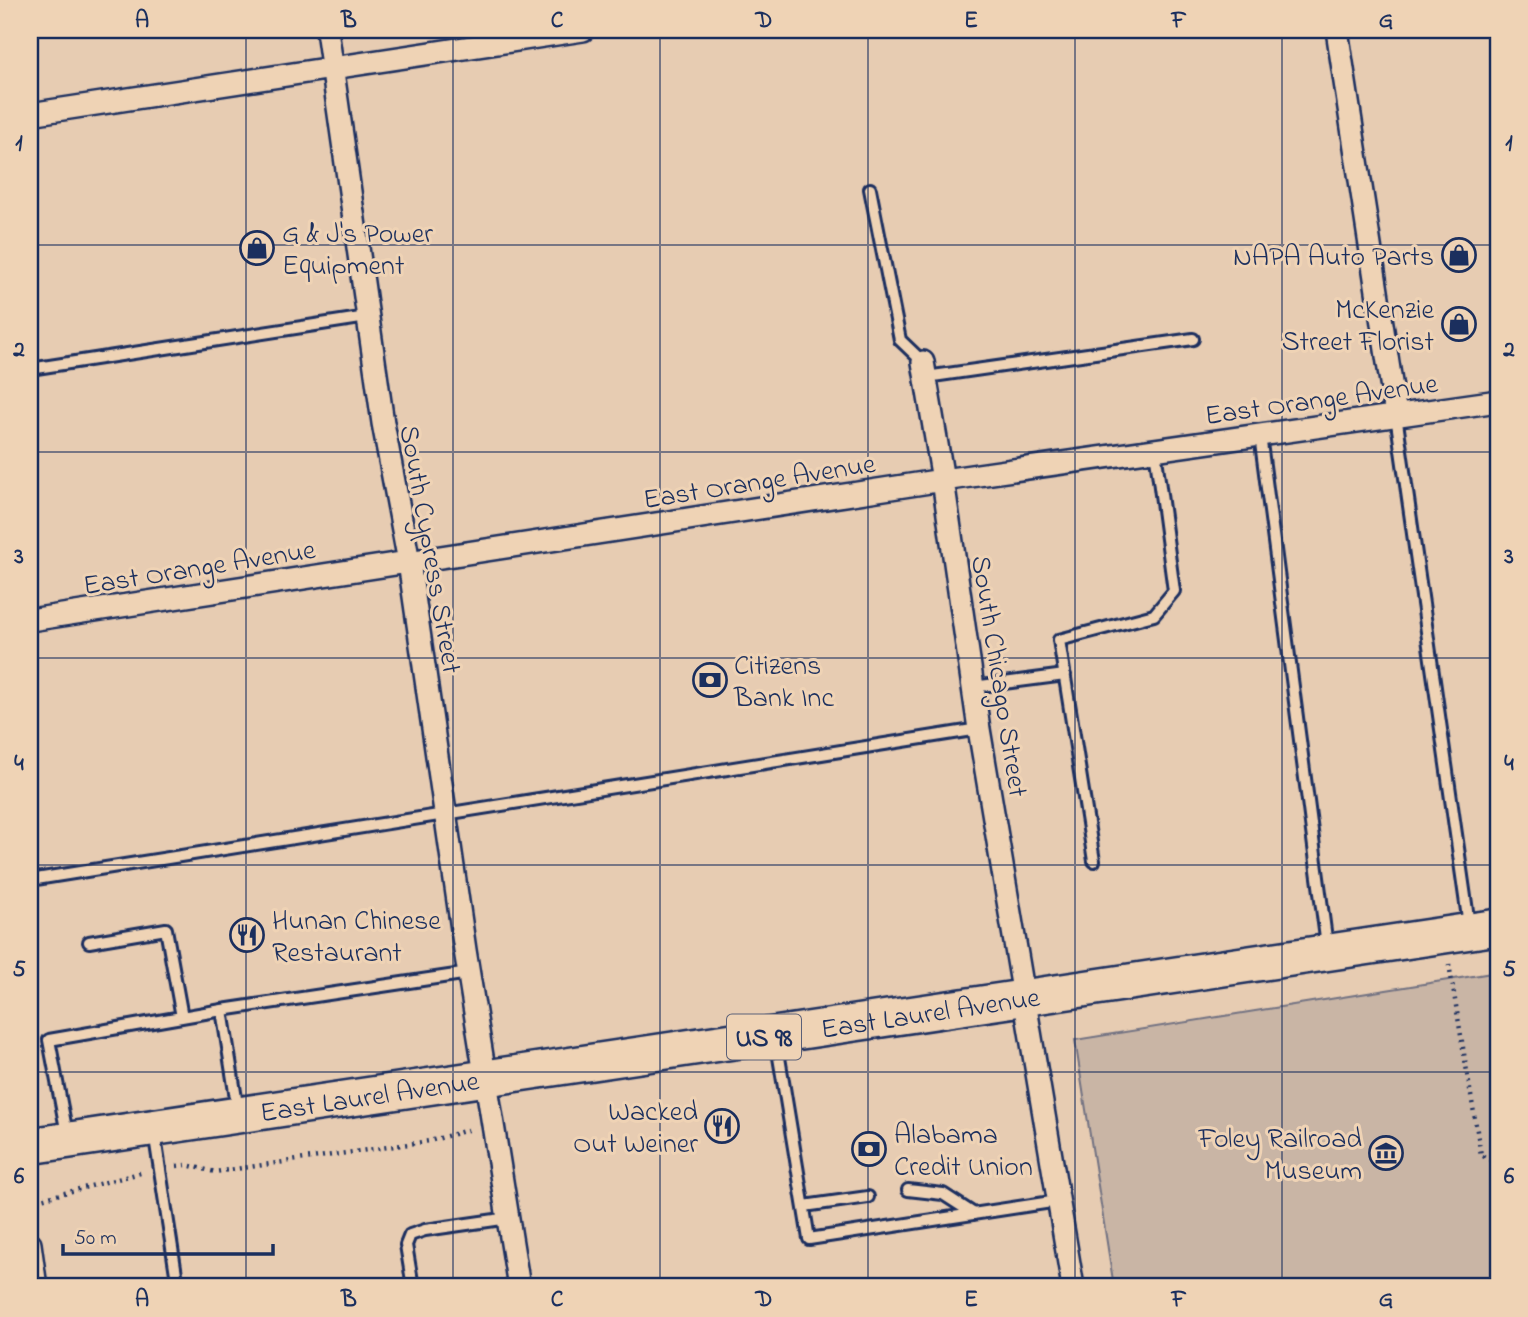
<svg xmlns="http://www.w3.org/2000/svg" width="1528" height="1317" font-family="'Indie Flower',sans-serif">
<style>
.green{fill:#c9b5a5;stroke:#727282;stroke-width:2}
.lines{fill:none;stroke-linecap:round;stroke-linejoin:round}
.lane-casing{stroke:#1b2f5e;stroke-width:16}
.street-casing{stroke:#1b2f5e;stroke-width:26}
.primary-casing{stroke:#1b2f5e;stroke-width:40}
.path{stroke:#1b2f5e;stroke-width:4.5;stroke-dasharray:2 5;stroke-linecap:butt}
.lane{stroke:#efd3b5;stroke-width:10}
.street{stroke:#efd3b5;stroke-width:21}
.primary{stroke:#efd3b5;stroke-width:35}
.grid{fill:none;stroke:#1b2f5e;stroke-width:2;stroke-opacity:0.55}
.labels{text-anchor:middle;stroke-width:6;stroke-linejoin:round;paint-order:stroke}
.shield{fill:#efd3b5;stroke:#5b6078;stroke-width:2}
.shield-label{font-size:26px;font-weight:bold;fill:#1b2f5e}
.poi-label{font-size:28px;fill:#1b2f5e;stroke:#efd3b5;text-anchor:start}
.street-label{font-size:28px;fill:#1b2f5e;stroke:#efd3b5}
.neatline{fill:none;stroke:#1b2f5e;stroke-width:2.5}
.grid-label{font-size:23px;text-anchor:middle;font-weight:bold;fill:#1b2f5e}
</style>
<rect width="100%" height="100%" fill="#e7ccb2"/>
<filter id="ink" filterUnits="userSpaceOnUse"><feTurbulence type="fractalNoise" baseFrequency=".0143" numOctaves="2"/><feDisplacementMap in="SourceGraphic" scale="14" xChannelSelector="R" yChannelSelector="G"/><feConvolveMatrix kernelMatrix="1 2 1 2 8 2 1 2 1" color-interpolation-filters="sRGB"/></filter>
<g filter="url(#ink)">
<path class="green" d="M 1498,972 L 1498,1287 L 1114,1287 L 1075,1040 Z"/>
<g class="lines">
<g class="lane-casing">
<path id="lane" d="M 870,189 L 900,340 L 923,362
M 30,369 L 367,317
M 926,377 L 1193,339
M 1396,415 L 1469,925
M 1260,435 L 1327,946
M 973,687 L 1065,675
M 1094,861 L 1059,640 L 1154,615 L 1174,591 L 1155,450
M 30,880 L 979,729
M 89,942 L 166,929 L 182,1017
M 222,1010 L 238,1111
M 776,1039 L 809,1239 L 1058,1201
M 154,1131 L 178,1287
M 67,1134 L 49,1040 L 222,1010 L 469,973
M 908,1190 L 943,1194 L 974,1214
M 804,1206 L 868,1197
M 413,1287 L 406,1245 L 410,1235 L 425,1230 L 509,1218"/>
</g>
<g class="street-casing">
<path id="street" d="M 327,30 L 383,423 L 409,562 L 465,950 L 519,1287
M 1337,30 L 1396,415
M 30,114 L 583,30
M 923,362 L 943,480 L 979,729 L 1073,1287
M 30,620 L 943,480 L 1498,401
M 30,1244 L 36,1287"/>
</g>
<g class="primary-casing">
<g id="primary">
<path id="s1" d="M 30,1146 L 1498,927"/>
</g>
</g>
<path class="path" d="M 1449,964 L 1481,1155 L 1498,1164
M 177,1166 L 187,1165 L 215,1172 L 430,1141 L 471,1129
M 30,1202 L 144,1172"/>
<use href="#lane" class="lane"/>
<use href="#street" class="street"/>
<use href="#primary" class="primary"/>
</g>
</g>
<path class="grid" d="M 246,30 L 246,1287M 453,30 L 453,1287M 660,30 L 660,1287M 868,30 L 868,1287M 1075,30 L 1075,1287M 1282,30 L 1282,1287M 30,245 L 1498,245M 30,452 L 1498,452M 30,658 L 1498,658M 30,865 L 1498,865M 30,1072 L 1498,1072"/>
<defs>
<g id="shop-ring" transform="scale(1.75)"><circle r="9.5" fill="#efd3b5" stroke="#1b2f5e" stroke-width="1.5"/><path d="M-5-2.5h2.3a2.7 3.5 0 0 1 5.4 0H5L5.5 6h-11ZM-1.5-2.5h3a1.5 2.3 0 0 0-3 0Z" fill="#1b2f5e"/></g>
<g id="bank-ring" transform="scale(1.75)"><circle r="9.5" fill="#efd3b5" stroke="#1b2f5e" stroke-width="1.5"/><path d="M-6-4H6V4H-6ZM0-2.3a2.3 2.3 0 1 0 0 4.6a2.3 2.3 0 1 0 0-4.6Z" fill="#1b2f5e"/></g>
<g id="restaurant-ring" transform="scale(1.75)"><circle r="9.5" fill="#efd3b5" stroke="#1b2f5e" stroke-width="1.5"/><path d="M-5-6h1v4h1v-4h1v4h1v-4h1v5L-1.5 .5V6h-2V.5L-5-1ZM5-6V6H3V1.5H1.5Q1.5-4 5-6Z" fill="#1b2f5e"/></g>
<g id="museum-ring" transform="scale(1.75)"><circle r="9.5" fill="#efd3b5" stroke="#1b2f5e" stroke-width="1.5"/><path d="M0-6L6-3V-2H-6V-3ZM-5-1h2V3h-2ZM-1-1h2V3h-2ZM3-1h2V3H3ZM-6 4H6V6H-6Z" fill="#1b2f5e"/></g>
</defs>
<g fill-rule="evenodd">
<use href="#shop-ring" x="257" y="248"/>
<use href="#shop-ring" x="1459" y="255"/>
<use href="#shop-ring" x="1459" y="324"/>
<use href="#bank-ring" x="710" y="680"/>
<use href="#restaurant-ring" x="247" y="935"/>
<use href="#restaurant-ring" x="722" y="1126"/>
<use href="#bank-ring" x="869" y="1149"/>
<use href="#museum-ring" x="1386" y="1153"/>
</g>
<g class="labels">
<rect class="shield" x="727" y="1014.5" width="74" height="45" rx="5"/>
<g class="shield-label">
<text x="764" y="1046">US 98</text>
</g>
<g class="poi-label">
<text x="282" y="242">G &amp; J's Power<tspan x="282" dy="32">Equipment</tspan></text>
<text x="1434" y="265" text-anchor="end">NAPA Auto Parts</text>
<text x="1434" y="318" text-anchor="end">McKenzie<tspan x="1434" dy="32">Street Florist</tspan></text>
<text x="734" y="674">Citizens<tspan x="734" dy="32">Bank Inc</tspan></text>
<text x="272" y="929">Hunan Chinese<tspan x="272" dy="32">Restaurant</tspan></text>
<text x="698" y="1120" text-anchor="end">Wacked<tspan x="698" dy="32">Out Weiner</tspan></text>
<text x="894" y="1143">Alabama<tspan x="894" dy="32">Credit Union</tspan></text>
<text x="1362" y="1147" text-anchor="end">Foley Railroad<tspan x="1362" dy="32">Museum</tspan></text>
</g>
<g class="street-label">
<text transform="translate(1321 398) rotate(-8)" y="10">East Orange Avenue</text>
<text transform="translate(759 480) rotate(-9)" y="10">East Orange Avenue</text>
<text transform="translate(432 549) rotate(80)" y="10">South Cypress Street</text>
<text transform="translate(199 566) rotate(-9)" y="10">East Orange Avenue</text>
<text transform="translate(1001 676) rotate(81)" y="10">South Chicago Street</text>
<text dy="10" stroke="none"><textPath href="#s1" startOffset="910">East Laurel Avenue</textPath></text>
<text dy="10" stroke="none"><textPath href="#s1" startOffset="343">East Laurel Avenue</textPath></text>
</g>
</g>
<rect width="1528" height="1317" fill="none" stroke="#efd3b5" stroke-width="77"/>
<path d="M63 1244v10h210v-10" fill="none" stroke="#1b2f5e" stroke-width="3.5"/>
<text x="74" y="1244" font-size="21" fill="#1b2f5e" stroke="#efd3b5" stroke-width="5" paint-order="stroke">50 m</text>
<rect x="38" y="38" width="1452" height="1240" class="neatline"/>
<g class="grid-label">
<text x="142" y="27">A</text>
<text x="349" y="27">B</text>
<text x="557" y="27">C</text>
<text x="764" y="27">D</text>
<text x="971" y="27">E</text>
<text x="1179" y="27">F</text>
<text x="1386" y="27">G</text>
<text x="19" y="150">1</text>
<text x="1509" y="150">1</text>
<text x="19" y="356">2</text>
<text x="1509" y="356">2</text>
<text x="19" y="563">3</text>
<text x="1509" y="563">3</text>
<text x="19" y="770">4</text>
<text x="1509" y="770">4</text>
<text x="19" y="976">5</text>
<text x="1509" y="976">5</text>
<text x="19" y="1183">6</text>
<text x="1509" y="1183">6</text>
<text x="142" y="1306">A</text>
<text x="349" y="1306">B</text>
<text x="557" y="1306">C</text>
<text x="764" y="1306">D</text>
<text x="971" y="1306">E</text>
<text x="1179" y="1306">F</text>
<text x="1386" y="1306">G</text>
</g>
</svg>
